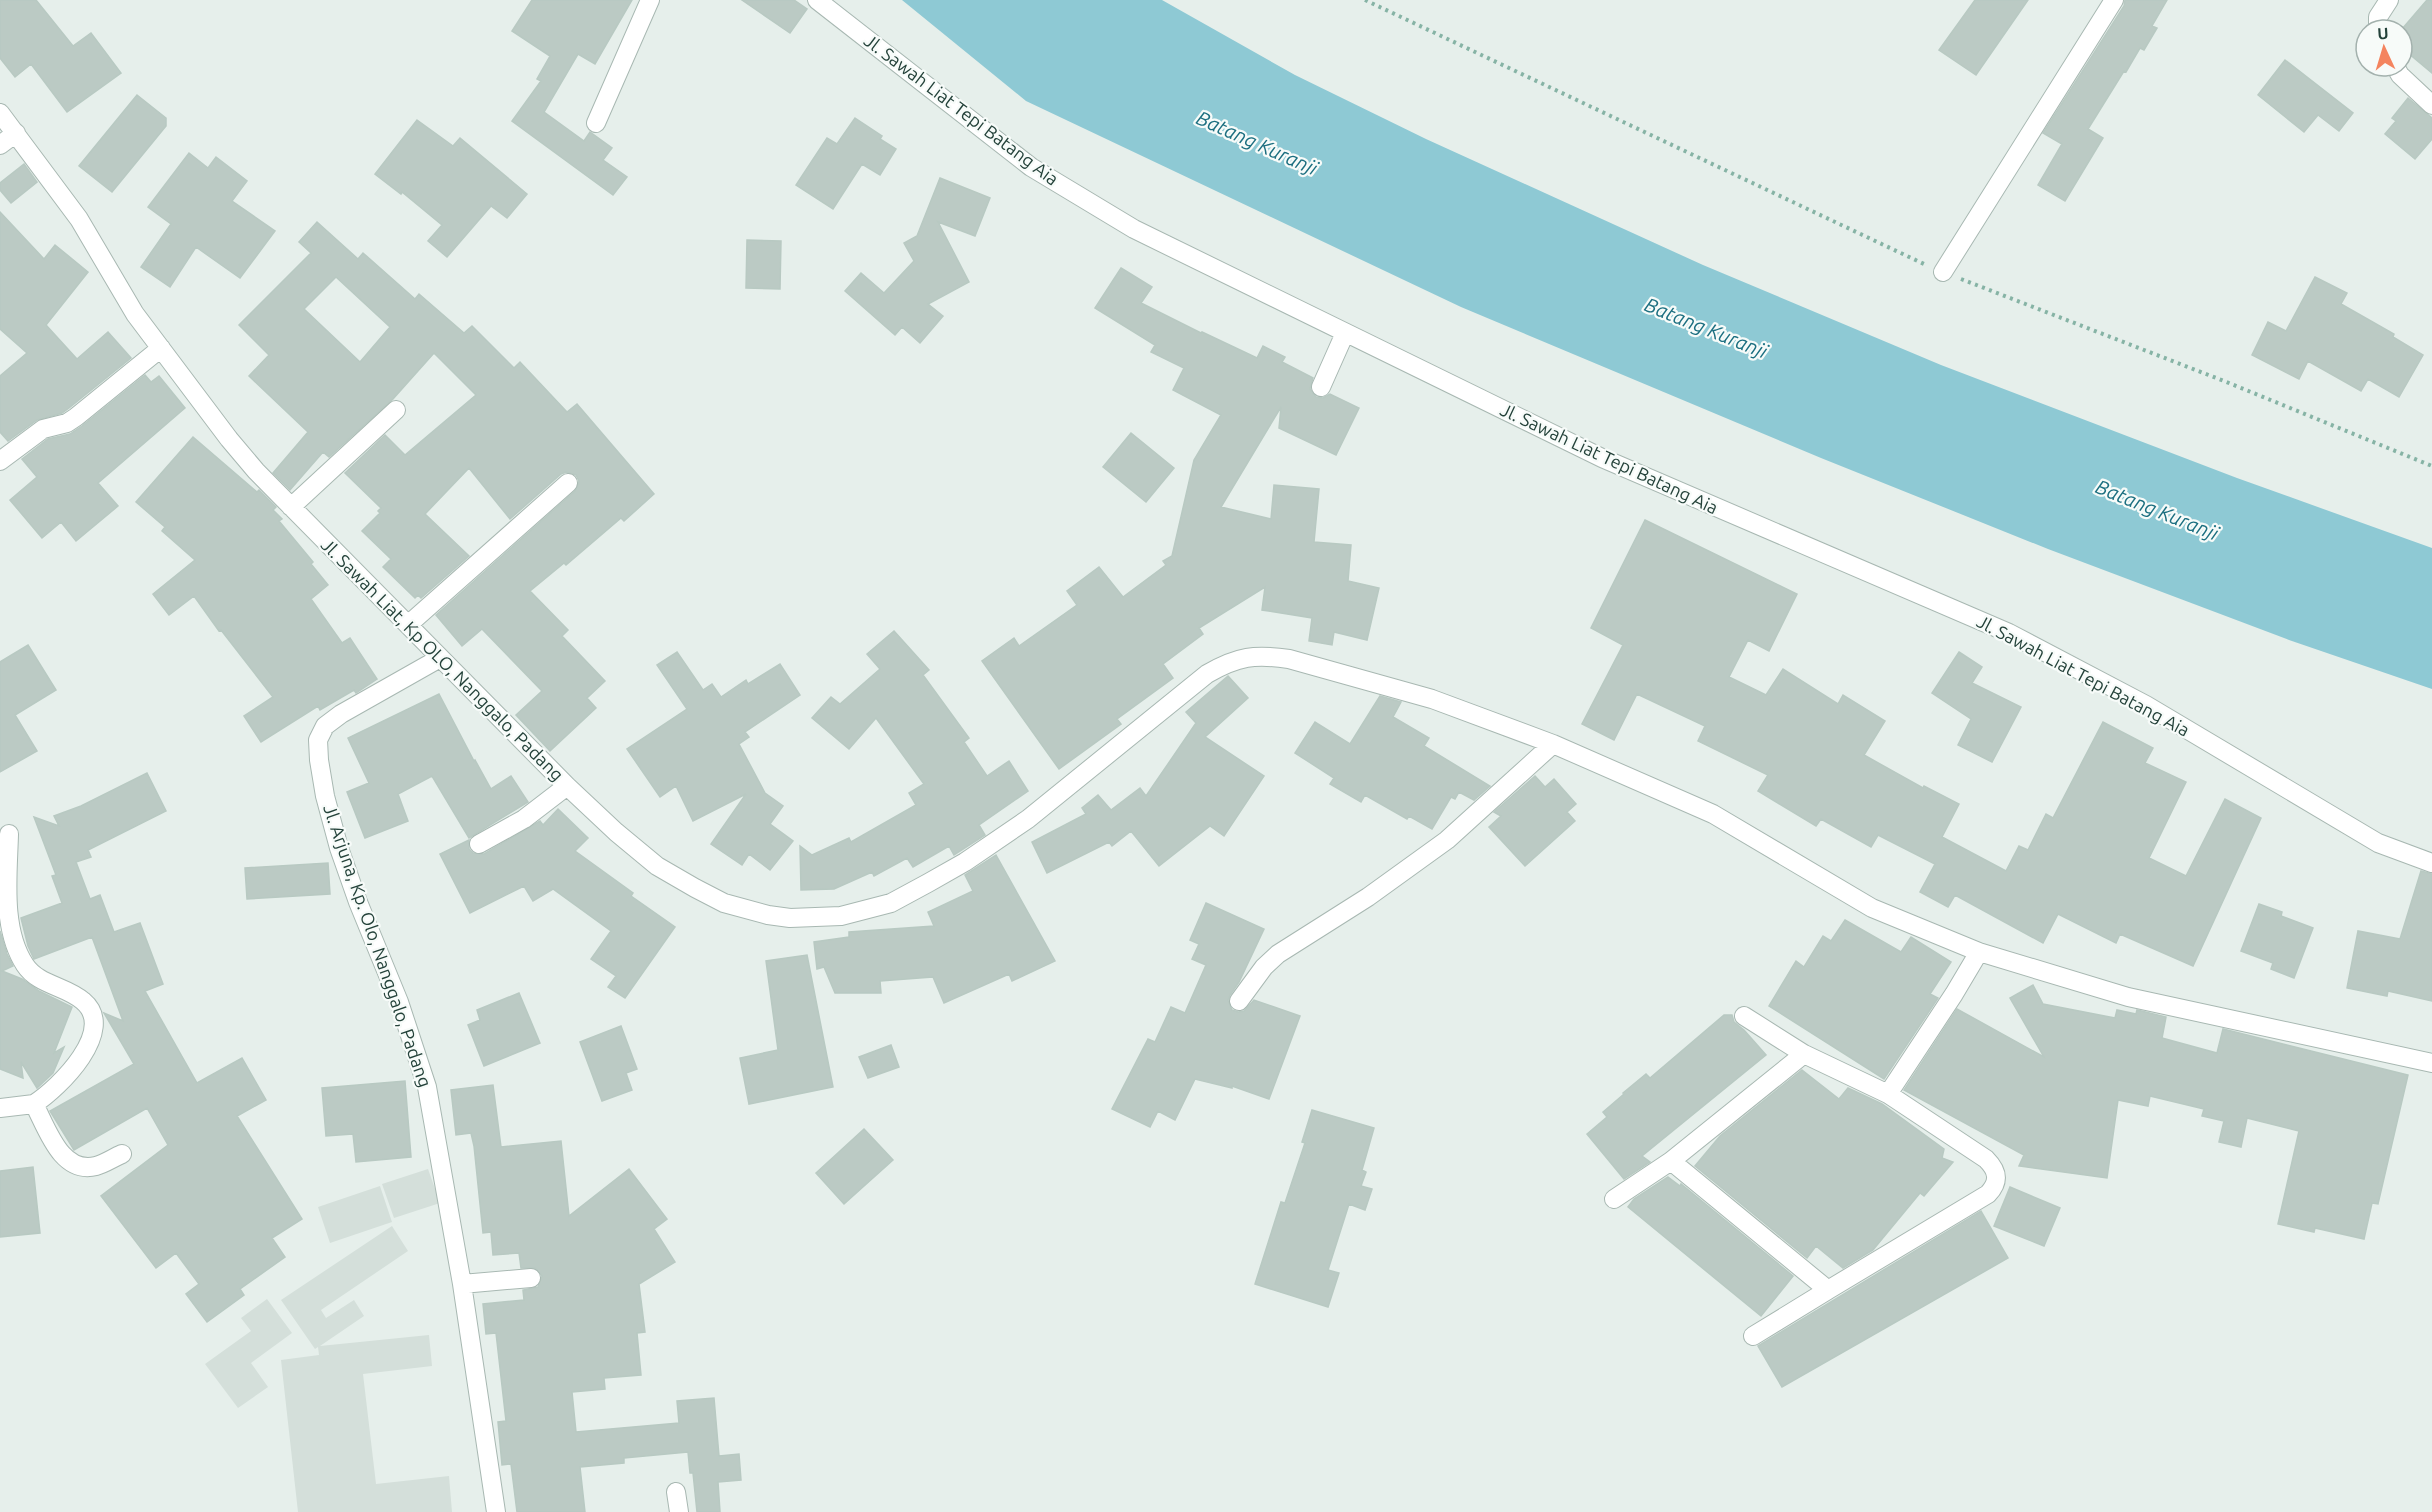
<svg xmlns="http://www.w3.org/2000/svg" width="2432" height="1512" font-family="Ubuntu,sans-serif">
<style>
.built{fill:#d4dfda}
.water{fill:#8ec9d4}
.building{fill:#bbcac4;stroke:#b8c9c2;stroke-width:1.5;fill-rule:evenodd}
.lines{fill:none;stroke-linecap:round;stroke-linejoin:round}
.minor-casing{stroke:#a8b8b2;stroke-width:20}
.path{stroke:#86b3a5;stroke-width:4;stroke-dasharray:3 4.5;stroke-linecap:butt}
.minor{stroke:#fff;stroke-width:18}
.labels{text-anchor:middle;stroke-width:4.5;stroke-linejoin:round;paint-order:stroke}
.street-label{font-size:18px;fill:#24423a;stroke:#f7fbf9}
.water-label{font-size:20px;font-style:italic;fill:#1c6f80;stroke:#f7fbf9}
</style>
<rect width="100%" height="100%" fill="#e6efeb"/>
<path class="built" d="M 428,1169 L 440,1203 L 394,1218 L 382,1184 Z
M 380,1186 L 392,1222 L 330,1243 L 318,1207 Z
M 392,1226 L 408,1251 L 321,1310 L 326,1318 L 354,1300 L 364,1316 L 320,1346 L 429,1335 L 432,1366 L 363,1374 L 376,1484 L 449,1476 L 452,1512 L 298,1512 L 281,1360 L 319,1355 L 318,1347 L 315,1349 L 281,1300 Z
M 267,1299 L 292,1333 L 251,1363 L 268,1387 L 238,1408 L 205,1364 L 251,1331 L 241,1318 Z"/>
<path class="water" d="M 902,0 L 1162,0 L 1295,75 L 1426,139 L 1703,265 L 1941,365 L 2237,478 L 2432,548 L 2432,689 L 2289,640 L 2048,549 L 1821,458 L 1461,307 L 1026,101 Z"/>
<path class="building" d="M 0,0 L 36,0 L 73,46 L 91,33 L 121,73 L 67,112 L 31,64 L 15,77 L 0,58 Z
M 532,0 L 632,0 L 595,64 L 578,54 L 544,112 L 584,141 L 590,132 L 612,148 L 603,160 L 627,177 L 613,195 L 512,121 L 541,81 L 537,79 L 550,56 L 512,31 Z
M 742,0 L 794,0 L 807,9 L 790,33 Z
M 1975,0 L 2028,0 L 1976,75 L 1939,50 Z
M 2125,0 L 2167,0 L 2152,26 L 2157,28 L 2144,50 L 2140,48 L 2126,72 L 2124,71 L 2088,129 L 2103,138 L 2065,201 L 2038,185 L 2062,144 L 2043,133 L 2124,6 Z
M 2427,0 L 2432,0 L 2432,73 L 2402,48 L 2402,29 Z
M 2285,60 L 2353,113 L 2339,131 L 2318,115 L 2304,132 L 2258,95 Z
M 137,95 L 166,118 L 166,126 L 112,192 L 79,166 Z
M 2408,98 L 2432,118 L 2432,139 L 2415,159 L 2385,134 L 2396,121 L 2392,118 Z
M 855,118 L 882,136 L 880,139 L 896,149 L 880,175 L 862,164 L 833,209 L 796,185 L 827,138 L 837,144 Z
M 417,120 L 453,146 L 460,138 L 527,194 L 507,218 L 491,206 L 447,257 L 428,241 L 442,225 L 402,192 L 401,194 L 375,174 Z
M 189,153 L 208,168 L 216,157 L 247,181 L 232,201 L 275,231 L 240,278 L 196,247 L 170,287 L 141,267 L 171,224 L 148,207 Z
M 24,164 L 37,182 L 11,203 L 0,190 L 0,183 Z
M 940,178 L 990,198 L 975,236 L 938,222 L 969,282 L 928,304 L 943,316 L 920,343 L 902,327 L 895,335 L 845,291 L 861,273 L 884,293 L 914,261 L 904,243 L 917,236 Z
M 0,212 L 44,259 L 55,245 L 88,272 L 46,325 L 77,359 L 108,332 L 131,358 L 69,408 L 62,413 L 37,420 L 8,441 L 0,432 L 0,376 L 27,353 L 0,329 Z
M 317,222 L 358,259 L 363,253 L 415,299 L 419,294 L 464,333 L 472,326 L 514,368 L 520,362 L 567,412 L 577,404 L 654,494 L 624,521 L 621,518 L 566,565 L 564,563 L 530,591 L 568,630 L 562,636 L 605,681 L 587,698 L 596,708 L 550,751 L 516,715 L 542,691 L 482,629 L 462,646 L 436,615 L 575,491 L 579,481 L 576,475 L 566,472 L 561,474 L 510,519 L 469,468 L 425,514 L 469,556 L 421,598 L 418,595 L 415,598 L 383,567 L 391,559 L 362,531 L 380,513 L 378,511 L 381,508 L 345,473 L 385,435 L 405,455 L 476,395 L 434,353 L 393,399 L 329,457 L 323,452 L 290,490 L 273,473 L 308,432 L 249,376 L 269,355 L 239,325 L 311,253 L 299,242 ZM 336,277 L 390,327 L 360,362 L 304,309 Z
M 747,240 L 781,241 L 780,289 L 746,288 Z
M 1121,268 L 1152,287 L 1141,303 L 1201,333 L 1202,332 L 1257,358 L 1263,346 L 1285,357 L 1282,362 L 1313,378 L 1310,389 L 1316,397 L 1323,398 L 1330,394 L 1359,408 L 1336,455 L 1279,428 L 1281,407 L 1221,507 L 1271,519 L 1274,485 L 1319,489 L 1314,542 L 1351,545 L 1348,581 L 1379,588 L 1367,640 L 1334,632 L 1332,645 L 1309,641 L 1312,618 L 1262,610 L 1265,587 L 1199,628 L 1203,634 L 1163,664 L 1173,678 L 1117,719 L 1121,724 L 1059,769 L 982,661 L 1014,638 L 1019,646 L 1077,605 L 1067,591 L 1099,567 L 1123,597 L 1166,565 L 1163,561 L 1172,556 L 1194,460 L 1221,415 L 1173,390 L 1184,368 L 1151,352 L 1155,345 L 1095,308 Z
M 2315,277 L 2347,293 L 2341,304 L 2394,334 L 2393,337 L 2423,355 L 2399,397 L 2368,379 L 2361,391 L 2308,361 L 2299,379 L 2252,355 L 2268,322 L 2286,331 Z
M 145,375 L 151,382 L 159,376 L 185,408 L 98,483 L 118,506 L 76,541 L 61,522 L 42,538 L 10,500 L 37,477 L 22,459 L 48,439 L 70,434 L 82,426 Z
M 1131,433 L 1174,468 L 1146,502 L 1103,467 Z
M 193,437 L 257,492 L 259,490 L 276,507 L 273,510 L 282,519 L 279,521 L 313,562 L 311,564 L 328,585 L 311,599 L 342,643 L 350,638 L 377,679 L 356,693 L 354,690 L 320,710 L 318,706 L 261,742 L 244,716 L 273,697 L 221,630 L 219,631 L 194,596 L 169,615 L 153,594 L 195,560 L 162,531 L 165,527 L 136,502 Z
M 1645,520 L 1797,594 L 1769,651 L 1748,640 L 1729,677 L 1766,695 L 1783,669 L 1838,704 L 1843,695 L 1885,721 L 1864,755 L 1923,788 L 1924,786 L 1959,804 L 1942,837 L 2006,871 L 2019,846 L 2028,850 L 2046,814 L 2053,818 L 2103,722 L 2153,748 L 2145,763 L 2186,782 L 2149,858 L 2186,876 L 2225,799 L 2261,818 L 2193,966 L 2120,934 L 2116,943 L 2058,914 L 2043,943 L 1955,895 L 1948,907 L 1920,892 L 1935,864 L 1878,835 L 1871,847 L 1821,819 L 1816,826 L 1758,791 L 1768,775 L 1698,741 L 1705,726 L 1637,694 L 1614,740 L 1582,724 L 1623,645 L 1591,628 Z
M 894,631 L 929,670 L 923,675 L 969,738 L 964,742 L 987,776 L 1009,761 L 1028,791 L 979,825 L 985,835 L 954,855 L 949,846 L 913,867 L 907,858 L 874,876 L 872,872 L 834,889 L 801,890 L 800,846 L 812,855 L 849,838 L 851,842 L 916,805 L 909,793 L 924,784 L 876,718 L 849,749 L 812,718 L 831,697 L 840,704 L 880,669 L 867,654 Z
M 28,645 L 56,690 L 15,715 L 37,751 L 0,772 L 0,662 Z
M 677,652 L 703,690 L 712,684 L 721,697 L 746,680 L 748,684 L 780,664 L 800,695 L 745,732 L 749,737 L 739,744 L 765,793 L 783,806 L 770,824 L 793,841 L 770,870 L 749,854 L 742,865 L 711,844 L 746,794 L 693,821 L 676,786 L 660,797 L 627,749 L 687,709 L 657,665 Z
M 1959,652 L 1982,667 L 1972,683 L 2021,707 L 1992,762 L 1958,745 L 1971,719 L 1932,693 Z
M 1228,676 L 1248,698 L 1205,737 L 1264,776 L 1224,836 L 1210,826 L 1159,866 L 1131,831 L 1112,846 L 1109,842 L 1047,873 L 1032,842 L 1086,814 L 1082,808 L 1098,795 L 1111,810 L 1140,788 L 1146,796 L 1196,723 L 1186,712 Z
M 439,694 L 474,761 L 475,760 L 491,789 L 511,776 L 528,802 L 469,838 L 432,776 L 398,794 L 408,821 L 365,838 L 347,792 L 369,783 L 348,738 Z
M 1380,696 L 1401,702 L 1393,717 L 1429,738 L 1424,746 L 1490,786 L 1474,800 L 1459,792 L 1455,799 L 1451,797 L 1432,829 L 1409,816 L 1407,819 L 1365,795 L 1361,802 L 1330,784 L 1334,778 L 1295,753 L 1315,722 L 1350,744 Z
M 147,773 L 166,811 L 88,850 L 91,857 L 76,862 L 90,899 L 100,895 L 114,932 L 140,923 L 163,984 L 145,991 L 197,1083 L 242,1058 L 266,1100 L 237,1116 L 302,1219 L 272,1238 L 285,1257 L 240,1289 L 244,1295 L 207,1322 L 186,1294 L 199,1284 L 176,1253 L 156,1268 L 101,1196 L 168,1145 L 147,1108 L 74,1150 L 50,1111 L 134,1064 L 104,1013 L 123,1021 L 92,937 L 34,959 L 28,946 L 21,918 L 62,903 L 52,876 L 56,875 L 34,817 L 59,826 L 54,816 L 81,806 Z
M 1535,776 L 1545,787 L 1554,779 L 1576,804 L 1567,812 L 1575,821 L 1525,866 L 1489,827 L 1501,816 L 1494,812 Z
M 558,809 L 588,838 L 575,851 L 633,893 L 631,896 L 675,927 L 625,998 L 608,987 L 616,976 L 591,959 L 611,931 L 553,889 L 533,901 L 524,886 L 470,913 L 440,854 L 469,840 L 469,849 L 473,853 L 484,854 L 540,821 L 543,825 Z
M 996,855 L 1055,961 L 1012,981 L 1009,974 L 944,1003 L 933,977 L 880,981 L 881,993 L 835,993 L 824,967 L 817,969 L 814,942 L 849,937 L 849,932 L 934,926 L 928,912 L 973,891 L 965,875 Z
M 328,863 L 330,894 L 247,899 L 245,868 Z
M 2421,871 L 2432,874 L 2432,1001 L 2388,991 L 2387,996 L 2347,988 L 2358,931 L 2400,939 Z
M 1206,903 L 1264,929 L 1239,982 L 1230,995 L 1228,1000 L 1232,1010 L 1238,1012 L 1244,1011 L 1254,1000 L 1300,1016 L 1269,1099 L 1232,1086 L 1232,1088 L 1195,1079 L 1175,1120 L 1158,1111 L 1150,1127 L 1112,1109 L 1148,1039 L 1155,1042 L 1171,1007 L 1185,1013 L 1206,965 L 1192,959 L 1199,944 L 1190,940 Z
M 2259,904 L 2282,912 L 2281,916 L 2313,928 L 2294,978 L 2271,969 L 2273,963 L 2241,951 Z
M 1845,920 L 1901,952 L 1911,937 L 1951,962 L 1930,994 L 1938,998 L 1884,1079 L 1769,1006 L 1796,961 L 1804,967 L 1823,936 L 1831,941 Z
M 0,931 L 7,954 L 13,966 L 2,971 L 22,979 L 39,991 L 72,1007 L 54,1053 L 64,1047 L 53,1073 L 37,1088 L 21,1062 L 23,1078 L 0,1069 Z
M 807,955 L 833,1087 L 749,1104 L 740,1058 L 778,1050 L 766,961 Z
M 2033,985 L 2043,1004 L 2115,1018 L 2117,1010 L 2136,1014 L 2137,1010 L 2166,1017 L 2162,1038 L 2217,1053 L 2223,1029 L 2408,1075 L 2378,1204 L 2372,1203 L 2364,1239 L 2315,1228 L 2314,1232 L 2278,1224 L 2299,1131 L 2247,1118 L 2241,1147 L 2219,1142 L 2224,1121 L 2202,1116 L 2204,1109 L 2150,1096 L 2148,1106 L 2118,1100 L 2107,1178 L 2019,1166 L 2024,1155 L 1904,1090 L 1957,1009 L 2044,1057 L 2010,998 Z
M 519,993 L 540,1043 L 484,1066 L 468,1025 L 480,1020 L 477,1010 Z
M 1724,1015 L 1732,1015 L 1734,1022 L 1744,1030 L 1766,1055 L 1642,1156 L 1650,1162 L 1624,1179 L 1587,1134 L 1607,1117 L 1603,1112 L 1624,1094 L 1623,1093 L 1646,1074 L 1650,1078 Z
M 621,1026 L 637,1069 L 626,1073 L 632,1090 L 602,1101 L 580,1042 Z
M 891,1045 L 899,1067 L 868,1078 L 859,1057 Z
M 1802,1070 L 1839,1099 L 1848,1088 L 1882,1104 L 1944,1149 L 1942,1158 L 1953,1162 L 1924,1196 L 1920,1193 L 1873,1250 L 1843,1268 L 1816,1246 L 1807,1258 L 1695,1166 L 1720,1136 Z
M 405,1081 L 411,1157 L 356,1162 L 353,1134 L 326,1136 L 322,1088 Z
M 493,1085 L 501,1147 L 561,1141 L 569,1216 L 629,1169 L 667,1219 L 654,1229 L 675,1262 L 639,1284 L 645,1332 L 637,1333 L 641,1375 L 604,1378 L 605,1389 L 572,1392 L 576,1432 L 679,1423 L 677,1401 L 714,1398 L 719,1456 L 739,1454 L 741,1480 L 718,1482 L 720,1512 L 697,1512 L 693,1473 L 690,1473 L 688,1452 L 624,1458 L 624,1463 L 580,1467 L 585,1512 L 517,1512 L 511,1464 L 502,1465 L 498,1422 L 506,1421 L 496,1333 L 486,1334 L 483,1304 L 524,1300 L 523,1290 L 538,1287 L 542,1276 L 535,1268 L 521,1268 L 519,1253 L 493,1255 L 491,1232 L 483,1233 L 474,1146 L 471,1133 L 456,1135 L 451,1090 Z
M 1312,1110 L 1374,1128 L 1362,1170 L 1366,1172 L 1361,1186 L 1372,1189 L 1365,1210 L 1349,1204 L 1328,1270 L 1339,1273 L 1328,1307 L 1255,1284 L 1281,1202 L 1285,1203 L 1305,1143 L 1302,1142 Z
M 864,1129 L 893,1160 L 844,1204 L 816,1173 Z
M 33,1167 L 40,1233 L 0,1237 L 0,1171 Z
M 1668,1177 L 1680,1186 L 1681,1184 L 1793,1276 L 1761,1316 L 1628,1207 L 1634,1199 Z
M 2010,1187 L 2060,1208 L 2044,1246 L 1994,1226 Z
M 1981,1211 L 2008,1258 L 1782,1387 L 1758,1346 Z"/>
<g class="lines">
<g class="minor-casing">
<path id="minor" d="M 817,0 L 1031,167 L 1134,229 L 1602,458 L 2009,633 L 2146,705 L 2378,843 L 2432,863
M 2378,30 L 2378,17 L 2389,0
M 2395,66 L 2400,75 L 2432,105
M 0,113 L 79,219 L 135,314 L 229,439 L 256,471 L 567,786 L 616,832 L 657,866 L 695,888 L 724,903 L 768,915 L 790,918 L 841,916 L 891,903 L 928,883 L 965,862 L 1028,819 L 1207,674 C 1238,656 1255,654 1289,659 L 1432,699 L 1553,744 L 1713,814 L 1872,908 L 1979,952 L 2128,997 L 2432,1063
M 596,123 L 650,0
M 0,145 L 16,133
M 1943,272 L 2114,0
M 1321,387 L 1345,333
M 0,461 L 43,429 L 67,423 L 76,417 L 161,348
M 291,507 L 396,410
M 409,624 L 568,483
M 440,658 L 341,714 L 325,726 L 318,740 L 319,760 L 325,796 L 339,848 L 358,902 L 399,1002 L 427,1087 L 462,1284 L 496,1512
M 9,834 C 8,875 1,929 25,965 C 38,985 66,986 83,1001 C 118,1030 59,1088 34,1104
M 479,844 L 524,819 L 567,786
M 1239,1001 L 1264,967 L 1278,954 L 1368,897 L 1447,840 L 1553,744
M 1744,1016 L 1804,1054
M 1804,1054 L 1888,1094 L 1986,1159 C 1998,1171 2000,1181 1988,1194 L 1828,1290 L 1671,1161 Z
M 1888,1094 L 1954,994 L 1979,952
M 0,1108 L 34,1104 C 47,1128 61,1175 96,1166 C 104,1164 113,1158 122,1154
M 1614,1199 L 1671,1161
M 462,1284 L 531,1278
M 1753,1336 L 1828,1290
M 676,1492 L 679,1512"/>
</g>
<path class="path" d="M 1365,0 L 1924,264
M 1961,279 L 2224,381 L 2432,466"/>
<use href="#minor" class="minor"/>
</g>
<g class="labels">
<g class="street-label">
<text transform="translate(961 110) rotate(37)" y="6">Jl. Sawah Liat Tepi Batang Aia</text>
<text transform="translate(1609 459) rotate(25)" y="6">Jl. Sawah Liat Tepi Batang Aia</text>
<text transform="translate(442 660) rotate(45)" y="6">Jl. Sawah Liat, Kp OLO, Nanggalo, Padang</text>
<text transform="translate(2083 676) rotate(28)" y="6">Jl. Sawah Liat Tepi Batang Aia</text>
<text transform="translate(377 946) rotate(71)" y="6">Jl. Arjuna, Kp. Olo, Nanggalo, Padang</text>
</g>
<g class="water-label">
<text transform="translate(1257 143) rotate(24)" y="7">Batang Kuranji</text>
<text transform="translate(1706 328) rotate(22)" y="7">Batang Kuranji</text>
<text transform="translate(2157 510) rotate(22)" y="7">Batang Kuranji</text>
</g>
</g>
<g transform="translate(2384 48) rotate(356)"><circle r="28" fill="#f7fbf9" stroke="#a3b1ad" stroke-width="1.5"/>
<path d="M0-4.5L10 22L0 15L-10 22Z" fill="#f4845f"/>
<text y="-9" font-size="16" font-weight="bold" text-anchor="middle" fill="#24423a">U</text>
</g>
</svg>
